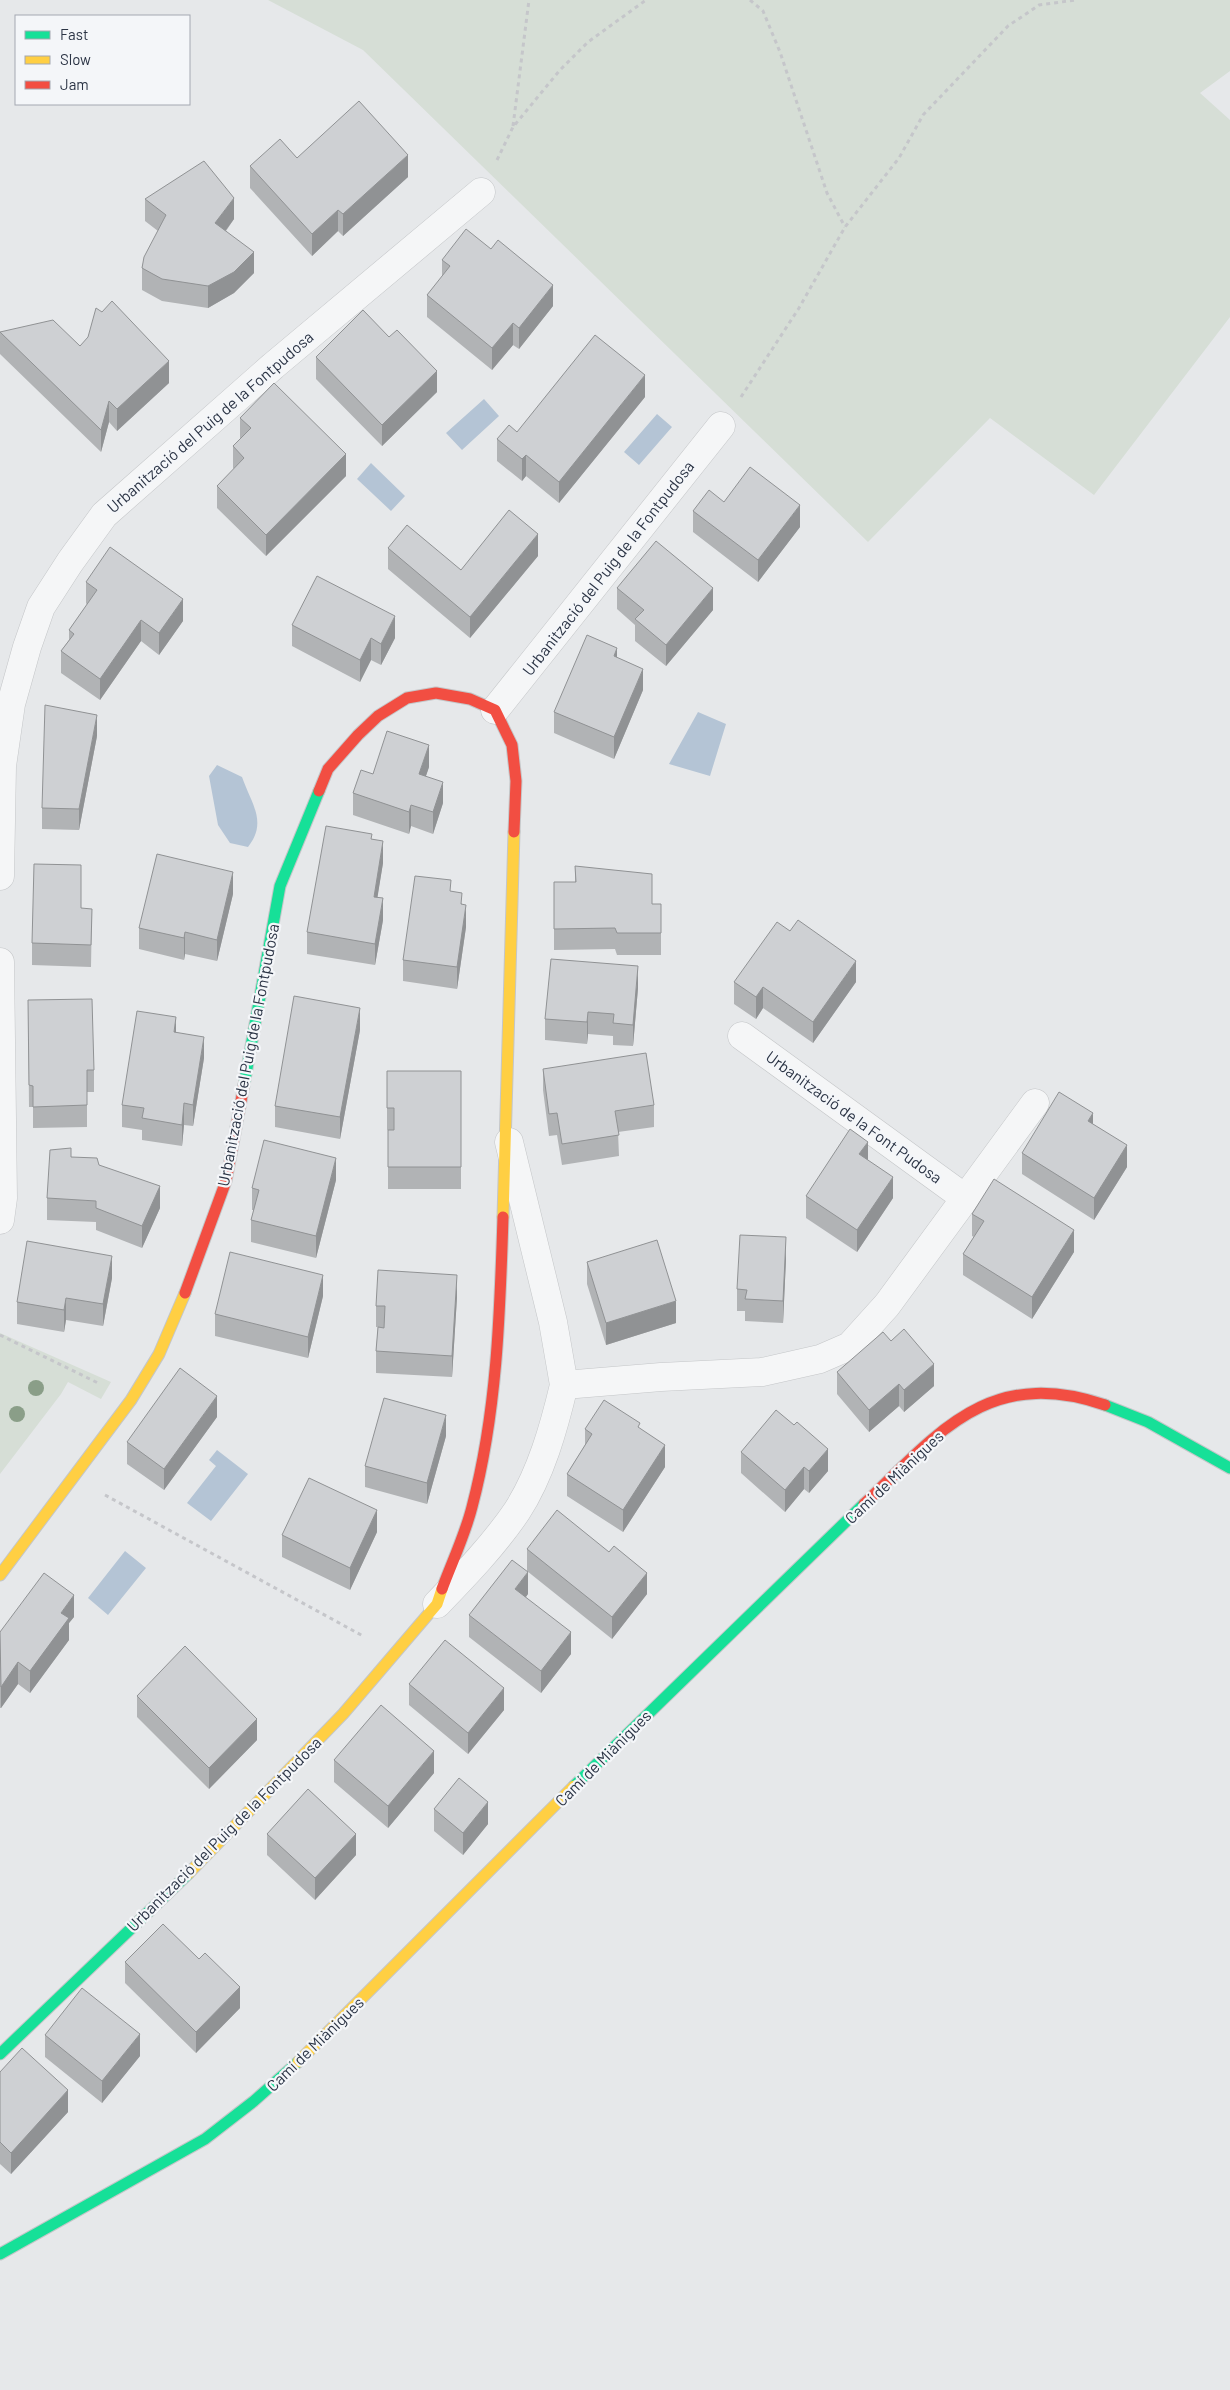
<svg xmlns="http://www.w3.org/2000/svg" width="1230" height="2390" font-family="Barlow,sans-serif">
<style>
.green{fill:#d6ded6}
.water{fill:#b4c4d5}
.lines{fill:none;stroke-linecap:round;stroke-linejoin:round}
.street-casing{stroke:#c4c6c8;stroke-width:29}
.fast-casing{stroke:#c4c6c8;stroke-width:13}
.slow-casing{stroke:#c4c6c8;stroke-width:13}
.jam-casing{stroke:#c4c6c8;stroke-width:13}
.path{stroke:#c5c6ca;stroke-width:3;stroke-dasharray:4 4;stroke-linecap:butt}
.street{stroke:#f5f6f7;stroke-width:28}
.fast{stroke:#16e098;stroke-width:11}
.slow{stroke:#ffcf43;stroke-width:11}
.jam{stroke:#f24e42;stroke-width:11}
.tree{fill:#8a9e88}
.wall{fill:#b1b3b5}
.shaded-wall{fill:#909294}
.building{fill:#ced0d3;stroke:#909294}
.labels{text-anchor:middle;stroke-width:4.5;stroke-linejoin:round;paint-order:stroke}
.street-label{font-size:16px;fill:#2b3445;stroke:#f4f6f9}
</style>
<rect width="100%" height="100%" fill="#e6e8ea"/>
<path class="green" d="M 268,0 L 1230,0 L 1230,71 L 1200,93 L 1230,120 L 1230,317 L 1094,495 L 990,418 L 868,542 L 363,50 Z
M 0,1333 L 111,1382 L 101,1399 L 68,1382 L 61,1394 L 0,1474 Z"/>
<path class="water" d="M 484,399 L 499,416 L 462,450 L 446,433 Z
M 657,414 L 672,427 L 639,465 L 624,452 Z
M 371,463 L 405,496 L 391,511 L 357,479 Z
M 698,712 L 726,724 L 710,776 L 669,764 Z
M 217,765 L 242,777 C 251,803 268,822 248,847 L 230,843 L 218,825 L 209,776 Z
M 217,1450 L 248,1474 L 211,1521 L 187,1503 L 216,1466 L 209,1460 Z
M 125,1551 L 146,1568 L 108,1615 L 88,1598 Z"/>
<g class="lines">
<g class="street-casing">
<path id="street" d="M 495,710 L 721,426
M 0,876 L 2,766 L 11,704 L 27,647 L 41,607 L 70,562 L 104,515 L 273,366 L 481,192
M 0,962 L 3,1198 L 0,1220
M 742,1036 L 965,1198
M 509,1142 L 553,1322 L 564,1385 L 661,1377 L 762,1372 L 820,1359 L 850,1346 L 887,1305 L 1035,1103
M 437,1604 C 465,1575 494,1545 517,1511 C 541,1474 554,1427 564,1385"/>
</g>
<g class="fast-casing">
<path id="fast" d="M 244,1085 L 280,886 L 319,791
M 1105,1405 L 1148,1422 L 1230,1468
M 574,1786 L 864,1504
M 0,2054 L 188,1874
M 0,2254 L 205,2139 L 254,2101 L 298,2062"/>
</g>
<g class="slow-casing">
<path id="slow" d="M 503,1217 L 514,832
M 0,1575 L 131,1400 L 159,1354 L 185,1293
M 188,1874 L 343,1714 L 437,1604 L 442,1589
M 298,2062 L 574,1786"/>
</g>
<g class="jam-casing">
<path id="jam" d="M 319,791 L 328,769 L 358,735 L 378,716 L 407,698 L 436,693 L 470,699 L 495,710 L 512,745 L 516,781 L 514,832
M 185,1293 L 226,1181 L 244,1085
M 864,1504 C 940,1431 990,1366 1105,1405
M 442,1589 C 452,1562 465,1535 472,1507 C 497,1413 500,1313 503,1217"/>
</g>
<path class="path" d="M 750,0 L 763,11 L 780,52 L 827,193 L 845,227
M 513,126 L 529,0
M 497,160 L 513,127 L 560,70 L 588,42 L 646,0
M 741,397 L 799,308 L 845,227 L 899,158 L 923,115 L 1008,26 L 1039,5 L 1076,0
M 0,1335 L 98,1383
M 105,1495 L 363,1636"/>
<use href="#street" class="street"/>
<use href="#fast" class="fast"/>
<use href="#slow" class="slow"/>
<use href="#jam" class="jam"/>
</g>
<g class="tree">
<circle cx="36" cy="1388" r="8"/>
<circle cx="17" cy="1414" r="8"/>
</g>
<path class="wall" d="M 297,158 L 408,177 L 343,236 L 338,231 L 312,256 L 250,188 L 250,166 Z
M 145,199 L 234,219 L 226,231 L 254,273 L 234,293 L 208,308 L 162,301 L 142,290 L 142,268 L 158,231 L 145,221 Z
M 442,260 L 553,306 L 519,349 L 513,345 L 492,370 L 427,317 L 427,295 L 442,277 Z
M 0,332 L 80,346 L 169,383 L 117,431 L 109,422 L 101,452 L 0,354 Z
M 316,357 L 437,392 L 382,446 L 316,379 Z
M 645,397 L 559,503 L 526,476 L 522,481 L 497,461 L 497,439 L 517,432 Z
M 240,418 L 346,476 L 266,556 L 217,508 L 217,486 L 234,469 L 233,468 L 233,446 L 240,439 Z
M 724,502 L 800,527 L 758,582 L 693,532 L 693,511 Z
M 388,548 L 461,570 L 538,556 L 470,638 L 388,569 Z
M 86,582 L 183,621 L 159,655 L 141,641 L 100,700 L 61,673 L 61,651 L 69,640 L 69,630 L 87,605 L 86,603 Z
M 617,588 L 713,610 L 666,666 L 635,641 L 635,625 L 617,609 Z
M 292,625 L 395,638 L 381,665 L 371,660 L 360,682 L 292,646 Z
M 643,690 L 614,759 L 554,733 L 554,712 Z
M 97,736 L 79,830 L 42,829 L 42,808 Z
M 429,767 L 426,776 L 443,803 L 433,834 L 411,826 L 409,834 L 353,815 L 353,793 L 373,774 Z
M 372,839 L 383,863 L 377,898 L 383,920 L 375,965 L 307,954 L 307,932 Z
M 575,866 L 652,904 L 661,904 L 661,955 L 617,955 L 615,949 L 554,950 L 554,929 L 575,882 Z
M 451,891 L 462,904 L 466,927 L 457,989 L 403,981 L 403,960 Z
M 233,894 L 217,961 L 185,954 L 184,960 L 139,949 L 139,928 Z
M 92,909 L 91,967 L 32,965 L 32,943 Z
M 734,982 L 856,982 L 813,1043 L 763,1008 L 756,1019 L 734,1004 Z
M 638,988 L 633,1046 L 613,1045 L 613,1036 L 588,1034 L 587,1044 L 545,1040 L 545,1019 Z
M 28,1000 L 94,1070 L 94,1092 L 87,1092 L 87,1127 L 33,1128 L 33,1107 L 29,1107 Z
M 360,1030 L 340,1139 L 275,1127 L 275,1106 Z
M 176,1032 L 204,1058 L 193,1126 L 184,1125 L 182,1146 L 142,1140 L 142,1130 L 122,1127 L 122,1105 Z
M 543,1069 L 654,1105 L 654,1127 L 618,1132 L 619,1156 L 562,1165 L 557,1135 L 549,1136 L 543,1090 Z
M 387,1071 L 461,1071 L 461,1189 L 388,1189 L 388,1130 L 394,1130 L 387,1130 Z
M 1093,1124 L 1127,1167 L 1094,1220 L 1022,1174 L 1022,1153 Z
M 71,1157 L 99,1165 L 160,1208 L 142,1248 L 96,1230 L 96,1222 L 47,1220 L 47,1198 Z
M 868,1160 L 893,1198 L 857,1252 L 806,1218 L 806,1196 Z
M 336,1180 L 316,1258 L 251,1242 L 251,1220 L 254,1210 L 252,1210 L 252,1188 Z
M 972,1214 L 1074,1252 L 1032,1319 L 963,1275 L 963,1254 L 974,1237 L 972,1236 Z
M 786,1259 L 783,1323 L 745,1321 L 745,1311 L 737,1311 L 737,1289 Z
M 587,1262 L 676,1323 L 606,1345 L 587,1284 Z
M 112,1278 L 103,1326 L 66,1320 L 64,1332 L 17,1324 L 17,1302 Z
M 323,1296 L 308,1358 L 215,1336 L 215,1314 Z
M 457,1297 L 452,1377 L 376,1373 L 376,1351 L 378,1327 L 376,1327 L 376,1306 Z
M 891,1341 L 934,1386 L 904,1412 L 899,1406 L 869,1432 L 837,1394 L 837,1372 Z
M 217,1417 L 164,1490 L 127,1464 L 127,1442 Z
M 585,1429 L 640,1429 L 665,1467 L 623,1532 L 567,1496 L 567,1474 L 585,1445 Z
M 446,1436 L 427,1504 L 365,1487 L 365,1466 Z
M 741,1452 L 828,1471 L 809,1493 L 804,1489 L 785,1512 L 741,1473 Z
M 377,1532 L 350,1590 L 282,1557 L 282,1535 Z
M 527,1549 L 647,1594 L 612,1639 L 527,1571 Z
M 528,1594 L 526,1597 L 571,1654 L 541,1693 L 469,1637 L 469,1615 Z
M 74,1617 L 69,1623 L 69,1640 L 30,1693 L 18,1684 L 1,1708 L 0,1708 L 0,1632 Z
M 409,1684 L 504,1710 L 468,1754 L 409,1705 Z
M 137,1696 L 257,1740 L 209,1789 L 137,1717 Z
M 334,1760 L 434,1773 L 388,1828 L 334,1782 Z
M 434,1809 L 488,1824 L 463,1855 L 434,1831 Z
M 267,1834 L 356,1855 L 315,1900 L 267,1855 Z
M 125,1962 L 240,2008 L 196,2053 L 125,1983 Z
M 45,2035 L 140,2056 L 102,2103 L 45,2057 Z
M 0,2072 L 68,2112 L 11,2174 L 0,2164 Z"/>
<path class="shaded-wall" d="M 408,155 L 408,177 L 343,236 L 343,214 Z
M 234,198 L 234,219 L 215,245 L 215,223 Z
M 338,210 L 338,231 L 312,256 L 312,234 Z
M 254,252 L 254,273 L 234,293 L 208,308 L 208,286 Z
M 553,285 L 553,306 L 519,349 L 519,328 Z
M 513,323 L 513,345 L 492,370 L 492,348 Z
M 169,361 L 169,383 L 117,431 L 117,409 Z
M 437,371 L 437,392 L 382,446 L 382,425 Z
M 645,375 L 645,397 L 559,503 L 559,482 Z
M 109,401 L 109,422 L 101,452 L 101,430 Z
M 346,454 L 346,476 L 266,556 L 266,535 Z
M 526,455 L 526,476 L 522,481 L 522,459 Z
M 800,505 L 800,527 L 758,582 L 758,560 Z
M 538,534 L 538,556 L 470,638 L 470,617 Z
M 713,588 L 713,610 L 666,666 L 666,645 Z
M 183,599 L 183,621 L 159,655 L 159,633 Z
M 395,616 L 395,638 L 381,665 L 381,644 Z
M 141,620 L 141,641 L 100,700 L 100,679 Z
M 371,638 L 371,660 L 360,682 L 360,660 Z
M 617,648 L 617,670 L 614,656 Z
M 643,669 L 643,690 L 614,759 L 614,737 Z
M 97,715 L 97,736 L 79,830 L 79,809 Z
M 429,745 L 429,767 L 419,796 L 419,774 Z
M 443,782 L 443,803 L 433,834 L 433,812 Z
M 411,805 L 411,826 L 409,834 L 409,812 Z
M 383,841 L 383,863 L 374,919 L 374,897 Z
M 233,872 L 233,894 L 217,961 L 217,940 Z
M 383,898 L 383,920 L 375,965 L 375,944 Z
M 466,905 L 466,927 L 457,989 L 457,967 Z
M 185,932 L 185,954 L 184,960 L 184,938 Z
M 856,961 L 856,982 L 813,1043 L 813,1022 Z
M 638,966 L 638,988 L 633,1046 L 633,1025 Z
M 763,987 L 763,1008 L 756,1019 L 756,997 Z
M 360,1008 L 360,1030 L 340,1139 L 340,1117 Z
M 588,1012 L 588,1034 L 587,1044 L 587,1022 Z
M 176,1017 L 176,1039 L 174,1032 Z
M 204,1037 L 204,1058 L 193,1126 L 193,1105 Z
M 184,1103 L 184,1125 L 182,1146 L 182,1125 Z
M 1093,1113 L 1093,1135 L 1088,1121 Z
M 868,1142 L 868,1163 L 859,1154 Z
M 1127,1145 L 1127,1167 L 1094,1220 L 1094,1198 Z
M 336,1158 L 336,1180 L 316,1258 L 316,1236 Z
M 893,1177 L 893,1198 L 857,1252 L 857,1230 Z
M 160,1186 L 160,1208 L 142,1248 L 142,1226 Z
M 1074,1230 L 1074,1252 L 1032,1319 L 1032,1297 Z
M 786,1237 L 786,1259 L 783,1323 L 783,1301 Z
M 112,1256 L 112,1278 L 103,1326 L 103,1304 Z
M 323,1275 L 323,1296 L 308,1358 L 308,1337 Z
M 457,1275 L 457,1297 L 452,1377 L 452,1356 Z
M 66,1298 L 66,1320 L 64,1332 L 64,1310 Z
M 676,1301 L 676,1323 L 606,1345 L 606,1323 Z
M 934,1364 L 934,1386 L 904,1412 L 904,1390 Z
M 899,1384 L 899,1406 L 869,1432 L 869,1410 Z
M 217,1396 L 217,1417 L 164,1490 L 164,1469 Z
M 446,1415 L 446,1436 L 427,1504 L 427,1483 Z
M 665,1445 L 665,1467 L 623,1532 L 623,1510 Z
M 828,1449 L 828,1471 L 809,1493 L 809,1471 Z
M 804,1467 L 804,1489 L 785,1512 L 785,1490 Z
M 377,1510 L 377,1532 L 350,1590 L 350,1568 Z
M 528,1572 L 528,1594 L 515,1611 L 515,1589 Z
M 647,1573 L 647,1594 L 612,1639 L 612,1617 Z
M 74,1595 L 74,1617 L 69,1623 L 69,1640 L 30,1693 L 30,1671 L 61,1613 Z
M 571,1632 L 571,1654 L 541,1693 L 541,1671 Z
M 18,1662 L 18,1684 L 1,1708 L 1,1687 Z
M 504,1688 L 504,1710 L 468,1754 L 468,1733 Z
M 257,1719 L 257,1740 L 209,1789 L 209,1768 Z
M 434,1751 L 434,1773 L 388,1828 L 388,1806 Z
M 488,1802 L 488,1824 L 463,1855 L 463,1833 Z
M 356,1834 L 356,1855 L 315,1900 L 315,1878 Z
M 240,1987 L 240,2008 L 196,2053 L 196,2032 Z
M 140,2034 L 140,2056 L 102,2103 L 102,2081 Z
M 68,2090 L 68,2112 L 11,2174 L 11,2153 Z"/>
<path class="building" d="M 359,101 L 408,155 L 343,214 L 338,210 L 312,234 L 250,166 L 280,139 L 297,158 Z
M 204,161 L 234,198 L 215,223 L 254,252 L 234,272 L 208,286 L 162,279 L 142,268 L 144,257 L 166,215 L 145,199 Z
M 466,229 L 491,249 L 498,240 L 553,285 L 519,328 L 513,323 L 492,348 L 427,295 L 450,266 L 442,260 Z
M 112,301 L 169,361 L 117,409 L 109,401 L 101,430 L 0,332 L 53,320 L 80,346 L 88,337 L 96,308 L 102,312 Z
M 363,310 L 389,337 L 397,330 L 437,371 L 382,425 L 316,357 Z
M 595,335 L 645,375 L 559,482 L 526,455 L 522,459 L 497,439 L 509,425 L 517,432 Z
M 274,383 L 346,454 L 266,535 L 217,486 L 244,458 L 233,446 L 251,428 L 240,418 Z
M 750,467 L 800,505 L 758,560 L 693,511 L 709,490 L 724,502 Z
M 509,510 L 538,534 L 470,617 L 388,548 L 407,525 L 461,570 Z
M 656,541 L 713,588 L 666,645 L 635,619 L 644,610 L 617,588 Z
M 110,547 L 183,599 L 159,633 L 141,620 L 100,679 L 61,651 L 74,634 L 69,630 L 97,590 L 86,582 Z
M 317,576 L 395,616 L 381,644 L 371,638 L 360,660 L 292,625 Z
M 587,635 L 617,648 L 614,656 L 643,669 L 614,737 L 554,712 Z
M 45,705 L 97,715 L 79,809 L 42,808 Z
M 387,731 L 429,745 L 419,774 L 443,782 L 433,812 L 411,805 L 409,812 L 353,793 L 361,770 L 373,774 Z
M 326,826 L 372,834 L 371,839 L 383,841 L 374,897 L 383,898 L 375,944 L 307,932 Z
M 157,854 L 233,872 L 217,940 L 185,932 L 184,938 L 139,928 Z
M 34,864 L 81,865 L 81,908 L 92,909 L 91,945 L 32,943 Z
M 575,866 L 652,874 L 652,904 L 661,904 L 661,933 L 617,933 L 615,928 L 554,929 L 554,882 L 576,882 Z
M 415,876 L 451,880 L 450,891 L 462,893 L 461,904 L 466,905 L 457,967 L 403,960 Z
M 798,920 L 856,961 L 813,1022 L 763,987 L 756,997 L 734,982 L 777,922 L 790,931 Z
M 551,959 L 638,966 L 633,1025 L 613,1023 L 614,1014 L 588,1012 L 587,1022 L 545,1019 Z
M 294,996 L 360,1008 L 340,1117 L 275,1106 Z
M 92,999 L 94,1070 L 87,1070 L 87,1105 L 33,1107 L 33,1086 L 29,1085 L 28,1000 Z
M 137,1011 L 176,1017 L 174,1032 L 204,1037 L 193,1105 L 184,1103 L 182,1125 L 142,1118 L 144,1108 L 122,1105 Z
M 646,1053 L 654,1105 L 615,1111 L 619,1135 L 562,1144 L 557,1113 L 549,1114 L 543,1069 Z
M 387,1071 L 461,1071 L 461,1167 L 388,1167 L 388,1130 L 394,1130 L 394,1108 L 387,1108 Z
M 1059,1092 L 1093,1113 L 1088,1121 L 1127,1145 L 1094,1198 L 1022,1153 Z
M 850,1129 L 868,1142 L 859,1154 L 893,1177 L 857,1230 L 806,1196 Z
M 264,1140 L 336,1158 L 316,1236 L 251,1220 L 259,1190 L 252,1188 Z
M 71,1148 L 71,1157 L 97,1158 L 99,1165 L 160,1186 L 142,1226 L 96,1208 L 96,1201 L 47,1198 L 50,1150 Z
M 994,1179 L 1074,1230 L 1032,1297 L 963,1254 L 984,1221 L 972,1214 Z
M 740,1235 L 786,1237 L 783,1301 L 745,1299 L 747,1290 L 737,1289 Z
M 657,1240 L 676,1301 L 606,1323 L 587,1262 Z
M 27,1241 L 112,1256 L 103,1304 L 66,1298 L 64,1310 L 17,1302 Z
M 230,1252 L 323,1275 L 308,1337 L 215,1314 Z
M 378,1270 L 457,1275 L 452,1356 L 376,1351 L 378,1327 L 384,1328 L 385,1306 L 376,1306 Z
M 904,1329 L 934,1364 L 904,1390 L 899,1384 L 869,1410 L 837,1372 L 883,1332 L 891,1341 Z
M 180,1368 L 217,1396 L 164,1469 L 127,1442 Z
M 384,1398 L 446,1415 L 427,1483 L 365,1466 Z
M 604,1400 L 640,1423 L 638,1427 L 665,1445 L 623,1510 L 567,1474 L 592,1434 L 585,1429 Z
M 776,1410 L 794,1425 L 797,1422 L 828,1449 L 809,1471 L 804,1467 L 785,1490 L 741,1452 Z
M 309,1478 L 377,1510 L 350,1568 L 282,1535 Z
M 557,1510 L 609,1552 L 614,1546 L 647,1573 L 612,1617 L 527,1549 Z
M 512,1560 L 528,1572 L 515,1589 L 571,1632 L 541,1671 L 469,1615 Z
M 44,1573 L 74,1595 L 61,1613 L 69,1618 L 30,1671 L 18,1662 L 1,1687 L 0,1632 Z
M 445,1640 L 504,1688 L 468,1733 L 409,1684 Z
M 185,1646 L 257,1719 L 209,1768 L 137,1696 Z
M 381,1705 L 434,1751 L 388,1806 L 334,1760 Z
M 459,1778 L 488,1802 L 463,1833 L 434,1809 Z
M 308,1789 L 356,1834 L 315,1878 L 267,1834 Z
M 163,1924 L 199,1959 L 205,1953 L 240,1987 L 196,2032 L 125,1962 Z
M 82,1988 L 140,2034 L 102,2081 L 45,2035 Z
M 22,2048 L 68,2090 L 11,2153 L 0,2142 L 0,2072 Z"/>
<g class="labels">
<g class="street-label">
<text transform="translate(210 422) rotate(-41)" y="6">Urbanització del Puig de la Fontpudosa</text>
<text transform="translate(608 568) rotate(-52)" y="6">Urbanització del Puig de la Fontpudosa</text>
<text transform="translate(248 1055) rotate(-79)" y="6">Urbanització del Puig de la Fontpudosa</text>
<text transform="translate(854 1117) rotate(36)" y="6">Urbanització de la Font Pudosa</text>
<text transform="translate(894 1477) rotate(-43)" y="6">Camí de Miànigues</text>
<text transform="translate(603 1758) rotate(-45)" y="6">Camí de Miànigues</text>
<text transform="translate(224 1834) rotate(-45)" y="6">Urbanització del Puig de la Fontpudosa</text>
<text transform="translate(315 2044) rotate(-44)" y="6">Camí de Miànigues</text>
</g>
</g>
<rect x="15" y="15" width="175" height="90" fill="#f4f6f9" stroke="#a4a8b1"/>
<rect x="25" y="31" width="25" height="8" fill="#16e098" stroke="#a4a8b1"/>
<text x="60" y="40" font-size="15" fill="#2b3445">Fast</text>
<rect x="25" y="56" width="25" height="8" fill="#ffcf43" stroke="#a4a8b1"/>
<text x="60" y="65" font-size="15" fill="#2b3445">Slow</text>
<rect x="25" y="81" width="25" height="8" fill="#f24e42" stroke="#a4a8b1"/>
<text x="60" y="90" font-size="15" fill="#2b3445">Jam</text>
</svg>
